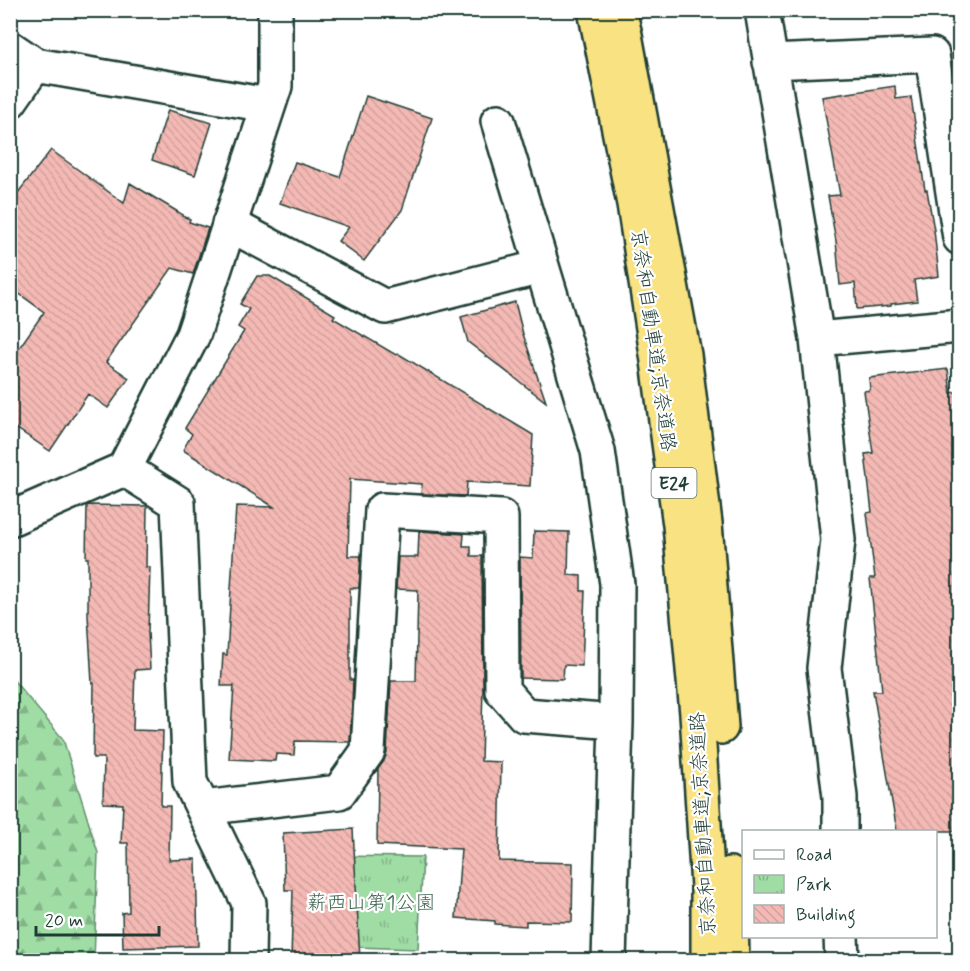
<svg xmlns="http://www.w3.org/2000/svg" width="970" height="971" font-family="Mynerve,'Klee One',sans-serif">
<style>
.forest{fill:url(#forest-firs);stroke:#608d6c;stroke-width:1.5}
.park{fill:url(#park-tufts);stroke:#608d6c;stroke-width:1.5}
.building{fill:url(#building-back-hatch);stroke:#1f3d34;stroke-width:1.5}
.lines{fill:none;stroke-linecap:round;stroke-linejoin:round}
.minor-casing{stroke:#1f3d34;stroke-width:38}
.motorway-casing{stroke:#1f3d34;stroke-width:38}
.minor{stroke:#fff;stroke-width:33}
.motorway{stroke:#f8e281;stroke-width:33}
.labels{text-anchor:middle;stroke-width:4.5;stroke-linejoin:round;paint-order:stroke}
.shield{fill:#fff;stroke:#627771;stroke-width:1.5}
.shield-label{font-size:18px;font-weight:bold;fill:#1f3d34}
.street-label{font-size:20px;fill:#1f3d34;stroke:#fff}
.park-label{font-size:20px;fill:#3f6550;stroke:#fff}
</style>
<defs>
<pattern id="forest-firs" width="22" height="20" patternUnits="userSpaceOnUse" patternTransform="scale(1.5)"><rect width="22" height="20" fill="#a0dda5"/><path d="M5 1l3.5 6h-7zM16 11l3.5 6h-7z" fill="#82b487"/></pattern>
<pattern id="park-tufts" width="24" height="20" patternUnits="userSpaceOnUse" patternTransform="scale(1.5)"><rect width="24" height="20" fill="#a0dda5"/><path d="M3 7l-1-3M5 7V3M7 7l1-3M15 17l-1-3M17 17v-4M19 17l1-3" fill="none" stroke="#82b487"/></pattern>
<pattern id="building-back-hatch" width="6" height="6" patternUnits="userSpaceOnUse" patternTransform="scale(1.5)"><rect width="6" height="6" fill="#f4b9b4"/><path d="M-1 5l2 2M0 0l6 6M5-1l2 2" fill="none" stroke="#d1a09b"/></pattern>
</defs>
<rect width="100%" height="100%" fill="#fff"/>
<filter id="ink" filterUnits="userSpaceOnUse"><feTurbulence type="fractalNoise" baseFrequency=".0167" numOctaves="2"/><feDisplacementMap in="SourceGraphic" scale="12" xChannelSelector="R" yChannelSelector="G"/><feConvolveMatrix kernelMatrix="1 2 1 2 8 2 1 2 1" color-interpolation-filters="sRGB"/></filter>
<g filter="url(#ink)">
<path class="forest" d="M 10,676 L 63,739 L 98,853 L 94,960 L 11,960 Z"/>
<path class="park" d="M 326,856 L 423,857 L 418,949 L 323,946 Z"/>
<path class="building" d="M 895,86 L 896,99 L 911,97 L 925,190 L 927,190 L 934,230 L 939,276 L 914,280 L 917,301 L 891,304 L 891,306 L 857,309 L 855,283 L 840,285 L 836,241 L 828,196 L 840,195 L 822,97 Z
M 366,96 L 432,118 L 402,210 L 364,261 L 338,241 L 349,227 L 280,203 L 295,162 L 340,177 Z
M 168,110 L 212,123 L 195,175 L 152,160 Z
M 51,150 L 124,203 L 130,183 L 183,215 L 182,216 L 190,219 L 189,222 L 208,228 L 193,274 L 172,268 L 106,362 L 129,378 L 108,408 L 88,394 L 50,451 L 10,424 L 10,361 L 44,312 L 10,287 L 10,203 Z
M 257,276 L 270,276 L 335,315 L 333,318 L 396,355 L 399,354 L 533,435 L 530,486 L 467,482 L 466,496 L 421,494 L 422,484 L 350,479 L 348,556 L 361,556 L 359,588 L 350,588 L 350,680 L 353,680 L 350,742 L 295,741 L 294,755 L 276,754 L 275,761 L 229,759 L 234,686 L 221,686 L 223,654 L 227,655 L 236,506 L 274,507 L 183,450 L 192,434 L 185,428 L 244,331 L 238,327 L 249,309 L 240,304 Z
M 515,302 L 523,334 L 546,402 L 468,342 L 461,317 Z
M 948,369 L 951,393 L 960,391 L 960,793 L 956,793 L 957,831 L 897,831 L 873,691 L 882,691 L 870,578 L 875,578 L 867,513 L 872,512 L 865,454 L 873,453 L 864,391 L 870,390 L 869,378 Z
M 88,505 L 147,506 L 146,567 L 150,567 L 148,632 L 150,669 L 135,670 L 133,730 L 163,731 L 161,806 L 170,806 L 169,860 L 196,859 L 198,946 L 123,948 L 122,913 L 129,912 L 128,843 L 121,843 L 123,804 L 103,803 L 104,758 L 93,758 L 94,683 L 92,683 L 88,615 L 88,558 L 86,558 L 87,506 Z
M 419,531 L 464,534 L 463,546 L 471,546 L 471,556 L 482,556 L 483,687 L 481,761 L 501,762 L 499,861 L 573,863 L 572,922 L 526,921 L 526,926 L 495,924 L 495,921 L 456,918 L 461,849 L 377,845 L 378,769 L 384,761 L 387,752 L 391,681 L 416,681 L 418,590 L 396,589 L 398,557 L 418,557 Z
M 534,531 L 569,532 L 568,575 L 581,576 L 581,591 L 585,591 L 582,666 L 564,665 L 563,679 L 521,678 L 520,557 L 533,558 Z
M 353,829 L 360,960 L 291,960 L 293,890 L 285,890 L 283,833 Z"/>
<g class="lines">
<g class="minor-casing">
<path id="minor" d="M 762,10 L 817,339 L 838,540 L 824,668 L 840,797 L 840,832
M 10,48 L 35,65 L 268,105
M 770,62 L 932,55 L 960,238
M 10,101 L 35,65
M 498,121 L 598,451 L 617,584 L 616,722 L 609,960
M 229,224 L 385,307 L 541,267
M 817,339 L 960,326
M 124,469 L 178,503 L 190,782 L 249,903 L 248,960
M 10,519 L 124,469 L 193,335 L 275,86 L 275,10
M 203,808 L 339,792 L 368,751 L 382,510 L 501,517 L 502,690 L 524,715 L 616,722
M 841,936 L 842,960"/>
</g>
<g class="motorway-casing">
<path id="motorway" d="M 595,10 L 634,204 L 658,361 L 680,525 L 697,714 L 708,887 L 708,960
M 619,10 L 625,35 L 684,355 L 705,523 L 721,727
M 730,874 L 732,960"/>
</g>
<use href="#minor" class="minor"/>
<use href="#motorway" class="motorway"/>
</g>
</g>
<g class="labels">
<rect class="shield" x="651.5" y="468" width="45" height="30" rx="4.5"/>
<g class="shield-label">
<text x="674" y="489">E24</text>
</g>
<g class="street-label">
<text transform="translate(654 340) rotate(82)" y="7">京奈和自動車道;京奈道路</text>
<text transform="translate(702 824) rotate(-93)" y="7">京奈和自動車道;京奈道路</text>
</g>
<g class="park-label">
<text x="371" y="909">薪西山第1公園</text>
</g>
</g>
<rect width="970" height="971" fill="none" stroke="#fff" stroke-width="36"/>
<rect x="18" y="18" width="934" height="935" fill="none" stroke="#1f3d34" stroke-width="2" filter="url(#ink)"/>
<rect x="742" y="830" width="195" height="108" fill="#ffffff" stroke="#a5b1ae" stroke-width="1.5"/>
<rect x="754" y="850" width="30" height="9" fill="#ffffff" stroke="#a5b1ae" stroke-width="1.5"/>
<text x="796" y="860" font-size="18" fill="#1f3d34">Road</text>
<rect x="754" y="875" width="30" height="18" fill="url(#park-tufts)" stroke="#a5b1ae" stroke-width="1.5"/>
<text x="796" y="890" font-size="18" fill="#1f3d34">Park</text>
<rect x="754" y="905" width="30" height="18" fill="url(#building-back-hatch)" stroke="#a5b1ae" stroke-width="1.5"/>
<text x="796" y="920" font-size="18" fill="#1f3d34">Building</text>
<path d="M36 926v9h123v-9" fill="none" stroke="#1f3d34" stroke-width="3"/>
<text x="45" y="926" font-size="18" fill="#1f3d34" stroke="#ffffff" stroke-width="4.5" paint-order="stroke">20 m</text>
</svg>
